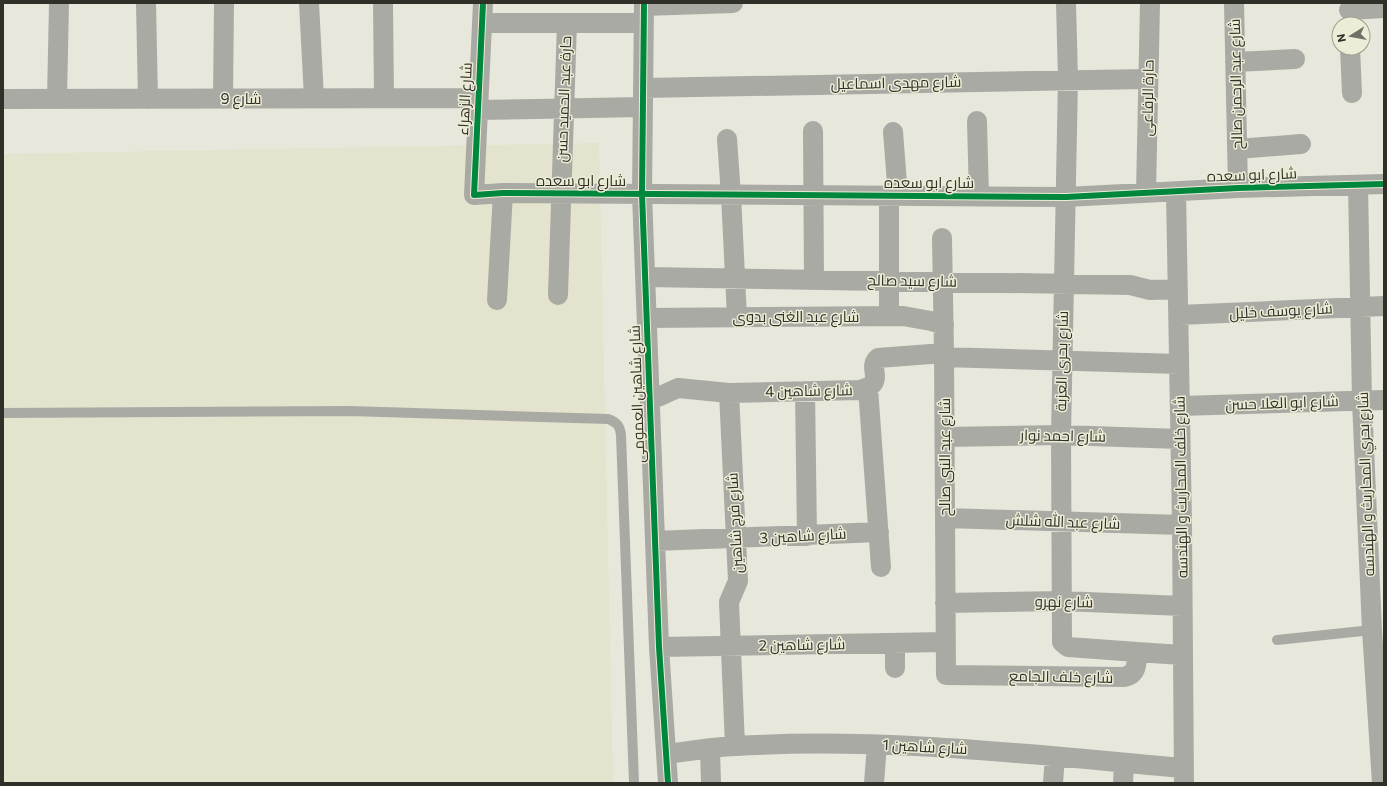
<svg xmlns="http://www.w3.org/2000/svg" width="1387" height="786" font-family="Commissioner,Cairo,sans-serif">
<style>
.built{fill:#e4e3cd}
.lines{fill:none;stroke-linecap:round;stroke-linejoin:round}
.lane{stroke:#aaaaa5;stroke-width:10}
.street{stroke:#aaaaa5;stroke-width:20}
.cycleway-casing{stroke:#edecd6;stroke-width:8}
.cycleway{stroke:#00873e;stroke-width:6}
.labels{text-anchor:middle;stroke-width:3;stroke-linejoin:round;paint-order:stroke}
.street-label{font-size:15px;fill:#303028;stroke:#edecd6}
</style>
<rect width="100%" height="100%" fill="#e8e7db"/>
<path class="built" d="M 599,143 L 613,783 L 3,783 L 3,154 Z"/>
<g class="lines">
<path class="lane" d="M 3,413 L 350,411 L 608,419 C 617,422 620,426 621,435 L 634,783
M 1277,640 L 1372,630"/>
<path class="street" d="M 146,3 L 148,99
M 309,3 L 314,98
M 383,3 L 384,98
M 483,3 L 474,195 L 503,193 L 1066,197 L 1238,188 L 1384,184
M 644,3 L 642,194 L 659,647 L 668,783
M 1066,3 L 1068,79 L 1061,435 L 1062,642 L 1068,647 L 1137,652
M 1234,3 L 1238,188
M 644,6 L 733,3
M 1349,10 L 1384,8
M 482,23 L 644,23
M 1350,48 L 1352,93
M 1235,62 L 1295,59
M 643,88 L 1148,79
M 3,99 L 478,98
M 57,99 L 59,3
M 223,99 L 224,3
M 478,110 L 643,107
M 977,121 L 979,196
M 813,131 L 814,280
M 893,132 L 898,196
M 727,139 L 731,195 L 737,317
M 1237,149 L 1301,144
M 1358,185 L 1362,401 L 1372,630 L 1382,783
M 1176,192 L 1182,525 L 1184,783
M 1146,193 L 1150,3
M 942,238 L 944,353 L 946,675 L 1122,677 C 1137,676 1137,664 1137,652 L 1182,655
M 646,277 L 1130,285 L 1150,290 L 1178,289
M 558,295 L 567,23
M 497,300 L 503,193
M 1179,315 L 1384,306
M 889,316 L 889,196
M 647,318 L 903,316 L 931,321 L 944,325
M 944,357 L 1179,364
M 868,388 L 881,567
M 805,391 L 807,536
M 729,393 L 738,581 L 729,602 L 735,746
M 650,397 L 658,397 L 678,388 L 729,393 L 860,390 C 888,383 866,369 878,358 L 944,353
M 1180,406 L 1384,400
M 945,437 L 1061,435 L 1180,439
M 945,518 L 1182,525
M 655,541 L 879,532
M 945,603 L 1063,601 L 1182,606
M 659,647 L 945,642
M 895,668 L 895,643
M 710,749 L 711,783
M 667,754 C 690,751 713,747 736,746 C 886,737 1035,755 1184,768
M 874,783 L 877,745
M 1053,783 L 1055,757
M 1123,783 L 1124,763"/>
<g class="cycleway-casing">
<path id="cycleway" d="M 483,3 L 474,195 L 503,193 L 1066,197 L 1238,188 L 1384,184
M 644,3 L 642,194 L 659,647 L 668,783"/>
</g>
<use href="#cycleway" class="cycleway"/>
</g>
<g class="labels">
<g class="street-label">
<text transform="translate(896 83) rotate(-1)" y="5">شارع مهدى اسماعيل</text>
<text transform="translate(1236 84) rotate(-91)" y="5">شارع عبد الرحمن صالح</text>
<text transform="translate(1148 98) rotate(-89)" y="5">حارة الرفاعى</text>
<text x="241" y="104">شارع 9</text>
<text transform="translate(465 99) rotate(-87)" y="5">شارع الزهراء</text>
<text transform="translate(564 99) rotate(-88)" y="5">حارة عبد الحميد حسن</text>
<text transform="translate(1252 175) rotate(-2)" y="5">شارع ابو سعده</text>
<text x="581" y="186">شارع ابو سعده</text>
<text x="929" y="188">شارع ابو سعده</text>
<text transform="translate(912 281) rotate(1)" y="5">شارع سيد صالح</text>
<text transform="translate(1281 311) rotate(-3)" y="5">شارع يوسف خليل</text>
<text x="796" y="322">شارع عبد الغنى بدوى</text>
<text transform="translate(1062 361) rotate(-89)" y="5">شارع بحرى العزبة</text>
<text transform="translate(809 391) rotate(-1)" y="5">شارع شاهين 4</text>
<text transform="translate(637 394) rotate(-92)" y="5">شارع شاهين العمومى</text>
<text transform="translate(1282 403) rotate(-2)" y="5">شارع ابو العلا حسن</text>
<text transform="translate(1063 436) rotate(1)" y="5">شارع احمد نوار</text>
<text transform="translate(945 457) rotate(-90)" y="5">شارع عبد النبى صالح</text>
<text transform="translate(1366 484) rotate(-92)" y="5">شارع بحري المحاريث و الهندسه</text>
<text transform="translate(1181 487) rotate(-91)" y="5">شارع خلف المحاريث و الهندسه</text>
<text transform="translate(1063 522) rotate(2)" y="5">شارع عبد الله شلش</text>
<text transform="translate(735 523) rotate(-93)" y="5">شارع فرج شاهين</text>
<text transform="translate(803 536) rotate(-3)" y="5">شارع شاهين 3</text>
<text transform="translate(1064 602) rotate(1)" y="5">شارع نهرو</text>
<text transform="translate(802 645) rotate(-1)" y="5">شارع شاهين 2</text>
<text transform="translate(1061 677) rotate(1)" y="5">شارع خلف الجامع</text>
<text transform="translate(925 747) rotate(3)" y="5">شارع شاهين 1</text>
</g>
</g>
<rect width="1387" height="786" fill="none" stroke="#303028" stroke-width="8"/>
<g transform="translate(1351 36) rotate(259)"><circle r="19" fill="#edecd6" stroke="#a1a190"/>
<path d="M0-3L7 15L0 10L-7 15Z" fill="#707067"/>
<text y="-6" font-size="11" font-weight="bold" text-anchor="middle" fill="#303028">N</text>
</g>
</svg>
